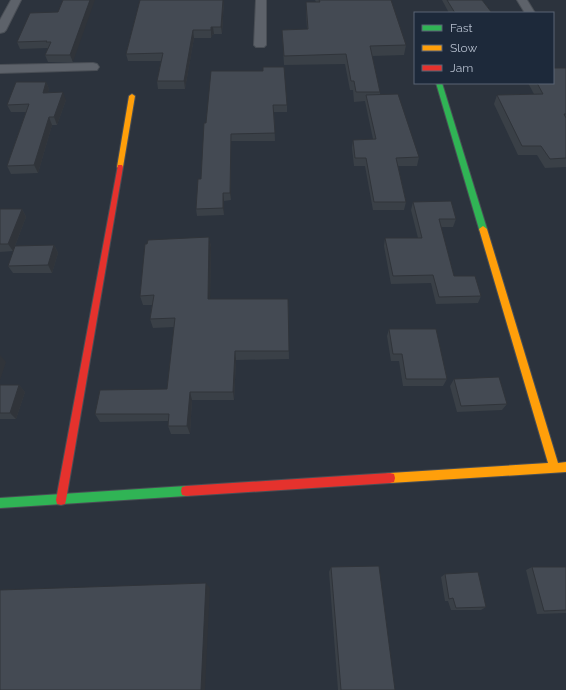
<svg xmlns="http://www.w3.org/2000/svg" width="566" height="690" font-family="Raleway,sans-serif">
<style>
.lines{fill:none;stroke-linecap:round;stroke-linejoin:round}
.street-casing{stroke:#494e55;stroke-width:2}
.fast-casing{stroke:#494e55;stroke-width:2}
.slow-casing{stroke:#494e55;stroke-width:2}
.jam-casing{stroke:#494e55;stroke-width:2}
.street{fill:#5d626a;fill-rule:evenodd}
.fast{fill:#30b455;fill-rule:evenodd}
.slow{fill:#ff9f0a;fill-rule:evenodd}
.jam{fill:#e5322d;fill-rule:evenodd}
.wall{fill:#3a4047}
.shaded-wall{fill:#30343a}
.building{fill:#444a53;stroke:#30343a}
</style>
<rect width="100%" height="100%" fill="#2c333d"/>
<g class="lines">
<g class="street-casing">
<path id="street" d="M 11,0 L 21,0 L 6,30 L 4,32 L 0,33 L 0,20 Z
M 256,0 L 266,0 L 266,45 L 264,47 L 256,47 L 254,45 Z
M 517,0 L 527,0 L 535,13 L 525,13 Z
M 93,63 L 97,64 L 99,67 L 97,70 L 0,73 L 0,65 Z"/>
</g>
<g class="fast-casing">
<path id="fast" d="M 436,83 L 442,83 L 487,229 L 486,231 L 480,231 L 479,229 Z
M 186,486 L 190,487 L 191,491 L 190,495 L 186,496 L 0,508 L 0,498 Z"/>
</g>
<g class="slow-casing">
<path id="slow" d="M 132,94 L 135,96 L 123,167 L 120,169 L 117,167 L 129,96 Z
M 483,226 L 487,229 L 558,463 L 566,462 L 566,472 L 390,483 L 386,482 L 385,478 L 386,474 L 390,473 L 548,463 L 479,229 Z"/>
</g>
<g class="jam-casing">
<path id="jam" d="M 118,165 L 122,165 L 123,167 L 66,500 L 65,504 L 61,505 L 57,504 L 56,500 Z
M 390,473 L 394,474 L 395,478 L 394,482 L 390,483 L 186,496 L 182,495 L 181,491 L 182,487 L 186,486 Z"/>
</g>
<use href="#street" class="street"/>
<use href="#fast" class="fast"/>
<use href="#slow" class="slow"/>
<use href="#jam" class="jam"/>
</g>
<path class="wall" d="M 140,0 L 224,0 L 222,34 L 214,34 L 212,35 L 211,38 L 194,38 L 185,89 L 158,89 L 157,81 L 161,61 L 128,61 L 126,54 Z
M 315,0 L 391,0 L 406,45 L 404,55 L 372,56 L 380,92 L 380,94 L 419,157 L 417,166 L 398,166 L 406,202 L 404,210 L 373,210 L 365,166 L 354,166 L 352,148 L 353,140 L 373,139 L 365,101 L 354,102 L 353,90 L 350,90 L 345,64 L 284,65 L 282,30 L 307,29 L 306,12 L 306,2 L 316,2 Z
M 442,0 L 482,0 L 492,13 L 449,13 Z
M 58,12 L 73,62 L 48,62 L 45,55 L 48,48 L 20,49 L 17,42 Z
M 566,68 L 566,167 L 545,168 L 537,155 L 518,155 L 494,104 L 497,95 L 534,94 L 528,83 L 553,83 Z
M 263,71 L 287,105 L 287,112 L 274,112 L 275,141 L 231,141 L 231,200 L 224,201 L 224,215 L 197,216 L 196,209 L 201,179 L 206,123 Z
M 46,82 L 49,89 L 48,92 L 66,100 L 57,125 L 52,125 L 38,173 L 11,174 L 7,166 L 26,112 L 11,112 L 7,105 Z
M 413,202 L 456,219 L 453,227 L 441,227 L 454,276 L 481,296 L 478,303 L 436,304 L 431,283 L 391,284 L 384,246 L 385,238 L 418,238 L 411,210 Z
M 0,209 L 22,209 L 26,217 L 13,251 L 0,252 Z
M 209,237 L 211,247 L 210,299 L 288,299 L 289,359 L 236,360 L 234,400 L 192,400 L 190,434 L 171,434 L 168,426 L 168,421 L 100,422 L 95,414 L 167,389 L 174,327 L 153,328 L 150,319 L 152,305 L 143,305 L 140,296 Z
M 54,245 L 58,253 L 52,273 L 13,273 L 8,266 Z
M 389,329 L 447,379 L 443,386 L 403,386 L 399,361 L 391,361 L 387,336 Z
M 454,379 L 507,404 L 502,410 L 457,412 L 450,386 Z
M 0,385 L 19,385 L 25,392 L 16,419 L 0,419 Z
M 331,567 L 395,690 L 338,690 L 329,572 Z
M 532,567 L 566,567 L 566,613 L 537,614 L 526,570 Z
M 445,574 L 486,607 L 481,610 L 451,610 L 448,601 L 445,601 L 441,577 Z"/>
<path class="shaded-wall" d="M 90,0 L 95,0 L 73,62 L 70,55 Z
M 223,0 L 224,0 L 222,34 L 221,27 Z
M 211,27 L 213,27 L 214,34 L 212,35 L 211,38 Z
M 193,30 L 194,38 L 185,89 L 184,81 Z
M 46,82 L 49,89 L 46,100 L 43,93 Z
M 63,92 L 66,100 L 57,125 L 54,117 Z
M 49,117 L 52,125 L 38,173 L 34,165 Z
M 231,134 L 231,200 L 230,193 Z
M 223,193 L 224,201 L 224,215 L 223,208 Z
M 22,209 L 26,217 L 13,251 L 8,244 Z
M 209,237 L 211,247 L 210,309 L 208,299 Z
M 54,245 L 58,253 L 52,273 L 48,265 Z
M 235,351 L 236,360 L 234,400 L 233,392 Z
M 0,355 L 6,362 L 0,380 Z
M 19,385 L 25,392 L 16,419 L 10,413 Z
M 190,392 L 192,400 L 190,434 L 187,426 Z
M 206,583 L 210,588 L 205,690 L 201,690 Z"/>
<path class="building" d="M 63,0 L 90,0 L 70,55 L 45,55 L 51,42 L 46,42 L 47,41 L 17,42 L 30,13 L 58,12 Z
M 140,0 L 223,0 L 221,27 L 211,27 L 211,30 L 193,30 L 184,81 L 157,81 L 163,53 L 126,54 Z
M 319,0 L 391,0 L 406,45 L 370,46 L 380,92 L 356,92 L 354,81 L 351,81 L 346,54 L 284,56 L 282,30 L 308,29 L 306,2 L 320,2 Z
M 447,0 L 482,0 L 492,13 L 455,13 Z
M 263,67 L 284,67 L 287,105 L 273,105 L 275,133 L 231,134 L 230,193 L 223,193 L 223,208 L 196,209 L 198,179 L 201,179 L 204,123 L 206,123 L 211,71 L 263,71 Z
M 553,68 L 566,68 L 566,114 L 564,114 L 566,118 L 566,158 L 550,159 L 541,146 L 522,146 L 497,95 L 543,94 L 537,83 L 553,83 Z
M 16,82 L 46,82 L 43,93 L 63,92 L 54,117 L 49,117 L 34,165 L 7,166 L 29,104 L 7,105 Z
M 398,94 L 419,157 L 396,158 L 406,202 L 374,202 L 366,158 L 355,158 L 353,140 L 376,139 L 366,95 Z
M 451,201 L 456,219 L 439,219 L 454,276 L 475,276 L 481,296 L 439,297 L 433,275 L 393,276 L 385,238 L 422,238 L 413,202 Z
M 0,209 L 22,209 L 8,244 L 0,244 Z
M 209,237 L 208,299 L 288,299 L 289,351 L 235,351 L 233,392 L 190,392 L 187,426 L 168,426 L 169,414 L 95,414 L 100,390 L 167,389 L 175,318 L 150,319 L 154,295 L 140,296 L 145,244 L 147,244 L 148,240 Z
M 54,245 L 48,265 L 8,266 L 15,246 Z
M 389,329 L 436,329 L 447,379 L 406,379 L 402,354 L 393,354 Z
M 499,377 L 507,404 L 461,406 L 454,379 Z
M 0,385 L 19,385 L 10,413 L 0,413 Z
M 379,566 L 395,690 L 341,690 L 331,567 Z
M 532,567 L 566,567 L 566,610 L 544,611 Z
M 478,572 L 486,607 L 456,608 L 453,598 L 449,599 L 445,574 Z
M 206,583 L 201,690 L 0,690 L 0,590 Z"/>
<rect x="414" y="12" width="140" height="72" fill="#1d293a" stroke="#5a6575"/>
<rect x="422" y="25" width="20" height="6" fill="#30b455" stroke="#5a6575"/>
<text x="450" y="32" font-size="12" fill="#b6bfce">Fast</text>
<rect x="422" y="45" width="20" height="6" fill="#ff9f0a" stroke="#5a6575"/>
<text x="450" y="52" font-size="12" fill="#b6bfce">Slow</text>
<rect x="422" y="65" width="20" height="6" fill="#e5322d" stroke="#5a6575"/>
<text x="450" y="72" font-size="12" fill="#b6bfce">Jam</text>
</svg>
